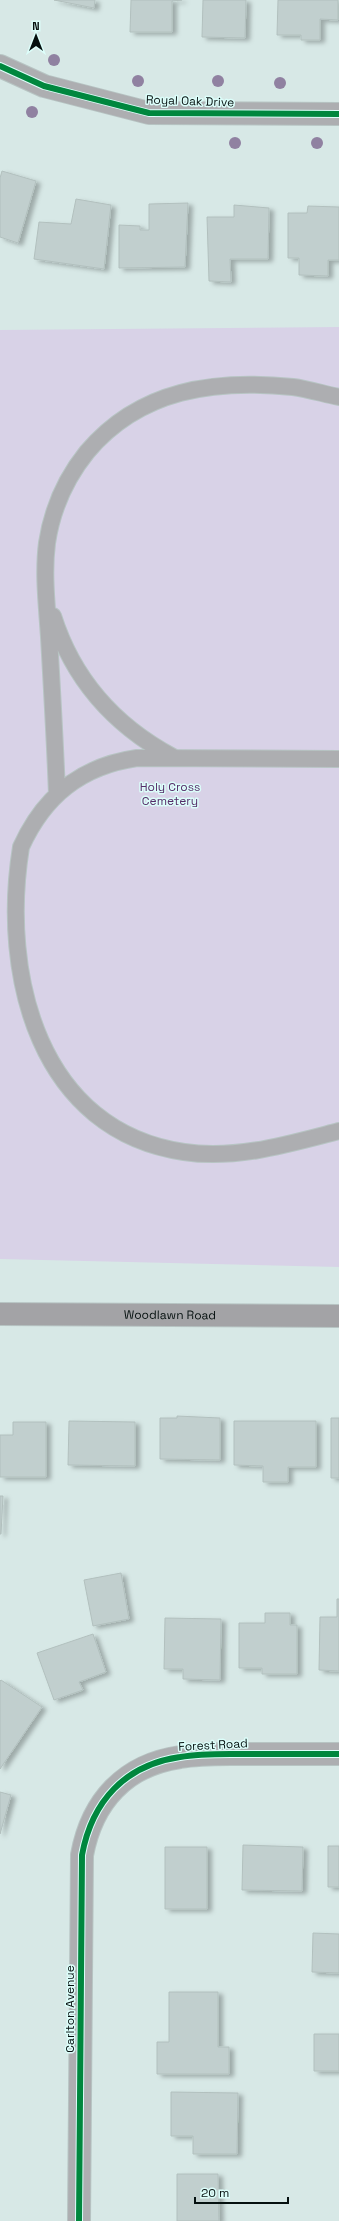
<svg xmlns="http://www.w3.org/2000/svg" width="339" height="2221" font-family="'Space Grotesk',sans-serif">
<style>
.green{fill:#d8d2e7}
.building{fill:#c1cfce;stroke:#b2c0be;filter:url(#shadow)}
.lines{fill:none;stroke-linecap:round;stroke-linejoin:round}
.lane-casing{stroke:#b7c4c3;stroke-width:18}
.street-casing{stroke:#b7c4c3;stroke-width:24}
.secondary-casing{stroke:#b7c4c3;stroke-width:24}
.lane{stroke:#adaeb1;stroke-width:16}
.street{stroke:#adaeb1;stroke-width:22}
.secondary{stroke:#a3a3a6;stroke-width:22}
.cycleway-casing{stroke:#dcfefa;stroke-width:8}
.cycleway{stroke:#00873e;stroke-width:6}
.tree{fill:#9081a1}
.labels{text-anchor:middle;stroke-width:3;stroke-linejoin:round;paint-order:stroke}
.street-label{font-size:12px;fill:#05100f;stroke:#dcfefa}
.park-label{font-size:12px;fill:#552c68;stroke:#dcfefa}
</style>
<defs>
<filter id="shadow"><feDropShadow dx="4.5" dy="2.5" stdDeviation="2" flood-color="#0004"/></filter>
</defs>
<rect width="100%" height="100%" fill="#d7e8e6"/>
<path class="green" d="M 339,327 L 339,1267 L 0,1259 L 0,330 Z"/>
<path class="building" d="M 54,0 L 95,0 L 94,8 Z
M 131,0 L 182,0 L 172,1 L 172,32 L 130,32 Z
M 203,0 L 246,0 L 245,38 L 202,37 Z
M 278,0 L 338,0 L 338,20 L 320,19 L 320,40 L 301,40 L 301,35 L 277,35 Z
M 2,171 L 36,181 L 18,243 L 0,237 L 0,178 Z
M 76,199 L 111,205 L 104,269 L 34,259 L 39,222 L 71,224 Z
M 188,203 L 185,267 L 119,268 L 119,225 L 140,226 L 140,230 L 149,230 L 149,204 Z
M 234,205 L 269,208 L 268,259 L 230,259 L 231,282 L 209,281 L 207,217 L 234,217 Z
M 308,206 L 339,207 L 339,260 L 328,260 L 328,276 L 299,275 L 299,258 L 288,258 L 288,213 L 307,213 Z
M 177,1416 L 220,1418 L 220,1460 L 160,1459 L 160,1418 L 177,1418 Z
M 331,1418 L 339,1418 L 339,1478 L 331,1478 Z
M 69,1421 L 135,1422 L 135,1466 L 68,1465 Z
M 234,1421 L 316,1421 L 316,1467 L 288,1467 L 288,1482 L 263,1482 L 263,1466 L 234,1465 Z
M 13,1422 L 46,1422 L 46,1477 L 0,1477 L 0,1435 L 13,1435 Z
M 0,1496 L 3,1496 L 1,1534 L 0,1534 Z
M 121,1573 L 129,1619 L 93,1626 L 84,1580 Z
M 337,1599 L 339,1599 L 339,1671 L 319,1670 L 320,1617 L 337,1617 Z
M 265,1613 L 290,1613 L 290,1625 L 297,1625 L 297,1674 L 262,1674 L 262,1668 L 239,1668 L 239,1623 L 265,1623 Z
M 165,1618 L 221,1619 L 220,1680 L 183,1679 L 183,1669 L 164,1669 Z
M 93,1634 L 106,1672 L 79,1682 L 83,1690 L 54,1700 L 37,1653 Z
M 1,1680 L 42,1707 L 0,1769 L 0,1681 Z
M 0,1792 L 11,1795 L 0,1834 Z
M 243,1845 L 303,1847 L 302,1891 L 242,1890 Z
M 328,1846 L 339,1846 L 339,1887 L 328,1887 Z
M 165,1847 L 207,1847 L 207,1909 L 165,1909 Z
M 313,1933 L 339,1934 L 339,1973 L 312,1972 Z
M 169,1992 L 218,1992 L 218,2047 L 229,2047 L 229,2074 L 157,2074 L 157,2042 L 169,2042 Z
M 314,2034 L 339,2034 L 339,2071 L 314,2071 Z
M 171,2092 L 238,2093 L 237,2154 L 193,2154 L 193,2136 L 171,2136 Z
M 177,2174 L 218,2174 L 219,2221 L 177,2221 Z"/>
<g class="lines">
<g class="lane-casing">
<path id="lane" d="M 53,616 C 73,679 115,726 173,757
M 339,759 L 137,758 C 81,766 44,796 21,847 C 0,977 40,1131 184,1152 C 236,1160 289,1144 339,1131
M 57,794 C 55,741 52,689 49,637 C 47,606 43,574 47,543 C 52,510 66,478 87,452 C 140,389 215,379 293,387 C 308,389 324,394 339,397"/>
</g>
<g class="street-casing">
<path id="street" d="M 0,66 L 44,86 L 149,113 L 339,114
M 79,2221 L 82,1855 C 92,1801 125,1765 180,1757 C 202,1753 225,1754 247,1754 C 278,1754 308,1754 339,1754"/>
</g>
<g class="secondary-casing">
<g id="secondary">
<path id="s1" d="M 0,1314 L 339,1316"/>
</g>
</g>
<use href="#lane" class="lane"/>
<use href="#street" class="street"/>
<use href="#secondary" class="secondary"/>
<g class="cycleway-casing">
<path id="cycleway" d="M 0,66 L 44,86 L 149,113 L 339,114
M 79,2221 L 82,1855 C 92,1801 125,1765 180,1757 C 202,1753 225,1754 247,1754 C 278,1754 308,1754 339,1754"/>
</g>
<use href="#cycleway" class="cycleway"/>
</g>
<g class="tree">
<circle cx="54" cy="60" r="6"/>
<circle cx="138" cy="81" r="6"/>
<circle cx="218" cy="81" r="6"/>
<circle cx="280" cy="83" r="6"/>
<circle cx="32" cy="112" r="6"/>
<circle cx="235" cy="143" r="6"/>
<circle cx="317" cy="143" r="6"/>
</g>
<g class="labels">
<g class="street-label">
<text transform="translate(190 101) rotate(2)" y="4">Royal Oak Drive</text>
<text dy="4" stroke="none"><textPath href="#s1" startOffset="170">Woodlawn Road</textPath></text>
<text transform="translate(213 1745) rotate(-3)" y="4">Forest Road</text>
<text transform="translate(70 2009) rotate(-90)" y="4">Carlton Avenue</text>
</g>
<g class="park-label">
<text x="170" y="791">Holy Cross<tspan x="170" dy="14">Cemetery</tspan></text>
</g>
</g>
<g transform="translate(36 36)" stroke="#dcfefa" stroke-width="3" paint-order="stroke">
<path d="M0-3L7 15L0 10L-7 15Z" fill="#05100f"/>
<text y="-6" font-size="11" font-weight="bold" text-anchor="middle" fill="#05100f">N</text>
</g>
<path d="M195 2197v6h93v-6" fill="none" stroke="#05100f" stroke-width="2"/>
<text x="201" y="2197" font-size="12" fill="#05100f" stroke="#dcfefa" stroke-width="3" paint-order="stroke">20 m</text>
</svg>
